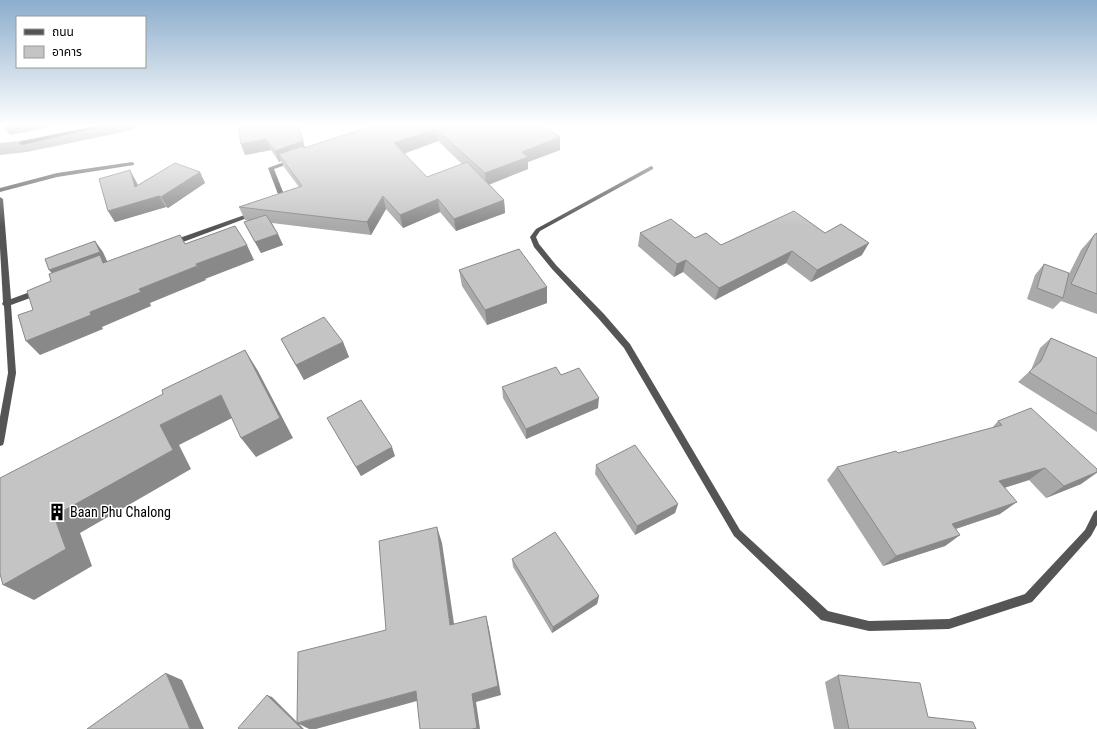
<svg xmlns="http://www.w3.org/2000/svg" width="1097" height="729" font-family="'Roboto Condensed','Noto Sans Thai',sans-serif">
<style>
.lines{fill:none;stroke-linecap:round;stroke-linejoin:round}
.canal{fill:#a3a3a3;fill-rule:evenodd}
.lane{fill:#555;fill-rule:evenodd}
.street{fill:#555;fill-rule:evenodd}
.wall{fill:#a9a9a9;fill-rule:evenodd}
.shaded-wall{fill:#898989}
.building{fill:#c4c4c4;stroke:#898989}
.labels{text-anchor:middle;stroke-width:3;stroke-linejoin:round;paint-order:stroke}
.near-poi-label{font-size:14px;fill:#000;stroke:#fff;text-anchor:start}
</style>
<rect width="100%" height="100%" fill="#fff"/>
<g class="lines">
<path class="canal" d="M 102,125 L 137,125 L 135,129 L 128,131 L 27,152 L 0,155 L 0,143 L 27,140 Z"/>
<path class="lane" d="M 132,162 L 134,163 L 134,165 L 57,177 L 0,192 L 0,188 L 57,173 Z"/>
<path class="street" d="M 100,125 L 109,125 L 22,145 L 19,143 L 22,141 Z
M 292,159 L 294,160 L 294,162 L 274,169 L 287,202 L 284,204 L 281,202 L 268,168 Z
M 651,166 L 653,167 L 653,169 L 540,231 L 536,237 L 539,244 L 556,265 L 604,314 L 630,344 L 740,530 L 828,611 L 869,621 L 949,619 L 1025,594 L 1085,530 L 1094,512 L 1097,510 L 1097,525 L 1091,536 L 1032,602 L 949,629 L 869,631 L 821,620 L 734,536 L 624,348 L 598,318 L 552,269 L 534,247 L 530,237 L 536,229 Z
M 0,197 L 3,199 L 11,299 L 38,289 L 42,292 L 41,294 L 11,305 L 16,373 L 4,442 L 3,445 L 0,446 L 0,417 L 8,373 L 4,306 L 2,304 L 3,302 L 0,248 Z
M 253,212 L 255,213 L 255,215 L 175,245 L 171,245 L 170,243 L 171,241 Z"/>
</g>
<path class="wall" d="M 238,125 L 299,125 L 305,148 L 375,125 L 543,125 L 560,150 L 528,162 L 528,169 L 489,184 L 504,200 L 505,213 L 456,231 L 440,212 L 403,228 L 386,209 L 371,235 L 272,223 L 283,245 L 261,253 L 244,222 L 249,221 L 245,220 L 239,207 L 299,187 L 284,167 L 281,161 L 279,162 L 271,150 L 245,155 L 241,144 ZM 438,141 L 462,164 L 427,177 L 404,154 Z
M 200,172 L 205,183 L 168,208 L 166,207 L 115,222 L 108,211 L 136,181 L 138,185 Z
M 640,233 L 695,238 L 721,245 L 825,233 L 862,255 L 811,282 L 786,263 L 715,300 L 683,272 L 674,277 L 638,246 Z
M 1097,233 L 1097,314 L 1061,301 L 1053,309 L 1027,299 L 1035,275 L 1044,264 L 1069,274 L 1081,250 L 1094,235 Z
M 459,270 L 547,287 L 547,303 L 487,325 L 462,286 Z
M 1051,338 L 1097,358 L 1097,432 L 1018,382 L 1031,370 L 1040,348 Z
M 281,339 L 343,342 L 349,357 L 304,380 L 289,354 Z
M 561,375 L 598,408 L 526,439 L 503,398 L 502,387 Z
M 327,418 L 395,456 L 361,476 L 333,428 Z
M 998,421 L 1097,469 L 1097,473 L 1081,484 L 1046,498 L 1029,480 L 1004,488 L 1000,514 L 956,529 L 960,535 L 945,546 L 883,566 L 827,480 L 837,467 L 898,453 L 992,428 Z
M 596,465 L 678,504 L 675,513 L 635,535 L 595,474 Z
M 512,559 L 599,596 L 597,604 L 552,633 L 513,567 Z
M 838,675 L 928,717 L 976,729 L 834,729 L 825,682 Z"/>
<path class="shaded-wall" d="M 2,125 L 63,125 L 10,135 Z
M 298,125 L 299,125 L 306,152 L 279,154 L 281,161 L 279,162 L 275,151 Z
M 436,129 L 438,141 L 396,156 L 394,143 Z
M 560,137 L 560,150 L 528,162 L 528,169 L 486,186 L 485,173 L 522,152 Z
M 266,139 L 271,150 L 245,155 L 241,144 Z
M 130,170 L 136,181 L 142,198 L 135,187 Z
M 200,172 L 205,183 L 168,208 L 161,197 Z
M 159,196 L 166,207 L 115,222 L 108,211 Z
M 383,196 L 386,209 L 371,235 L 367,222 Z
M 438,199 L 440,212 L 403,228 L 400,215 Z
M 504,200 L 505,213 L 456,231 L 454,219 Z
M 278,234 L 283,245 L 261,253 L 255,242 Z
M 95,241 L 103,252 L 108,263 L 59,281 L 49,270 Z
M 869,243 L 862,255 L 811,282 L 817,270 Z
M 247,245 L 254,260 L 205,279 L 196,264 Z
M 792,251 L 786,263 L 715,300 L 719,288 Z
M 686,260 L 683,272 L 674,277 L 677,264 Z
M 197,266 L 206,280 L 150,303 L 151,306 L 102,327 L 103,329 L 40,355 L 26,341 L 90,312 L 139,289 Z
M 547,287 L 547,303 L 487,325 L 485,310 Z
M 343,342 L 349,357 L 304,380 L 296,365 Z
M 245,350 L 258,371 L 293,438 L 256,457 L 241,438 Z
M 221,395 L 236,416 L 179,445 L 191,469 L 80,533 L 92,566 L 34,600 L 3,585 L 54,516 L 160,425 Z
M 599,398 L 598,408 L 526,439 L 526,429 Z
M 392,447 L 395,456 L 361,476 L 356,467 Z
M 1045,468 L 1029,480 L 984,494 L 999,481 Z
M 1097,472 L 1081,484 L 1046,498 L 1064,486 Z
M 1017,502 L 1000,514 L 937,535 L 952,524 Z
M 678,504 L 675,513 L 635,535 L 637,526 Z
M 437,527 L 442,543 L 456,637 L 450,625 Z
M 960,535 L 945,546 L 883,566 L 896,556 Z
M 599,596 L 597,604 L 552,633 L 553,627 Z
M 486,616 L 489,628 L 501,695 L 476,702 L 480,729 L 472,729 L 472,694 Z
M 166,673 L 182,680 L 204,729 L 190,729 Z
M 416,691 L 424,699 L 316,729 L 309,729 L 299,724 L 304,729 L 302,729 L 267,695 L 272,697 L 298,723 Z"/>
<path class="building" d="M 238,125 L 298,125 L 303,141 L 275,151 L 266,139 L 241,144 Z
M 375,125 L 543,125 L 560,137 L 522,152 L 528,157 L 485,173 L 436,129 L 394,143 L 427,177 L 467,162 L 504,200 L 454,219 L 438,199 L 400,215 L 383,196 L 367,222 L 239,207 L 302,186 L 279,154 L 303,146 L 304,148 Z
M 175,163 L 200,172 L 161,197 L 159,196 L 108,211 L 99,179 L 130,170 L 135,187 Z
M 794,211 L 825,233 L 841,224 L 869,243 L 817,270 L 792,251 L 719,288 L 686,260 L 677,264 L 640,233 L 671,219 L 695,238 L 706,233 L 721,245 Z
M 266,215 L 278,234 L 255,242 L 244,222 Z
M 235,226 L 247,245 L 196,264 L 197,266 L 139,289 L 141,292 L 90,312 L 91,315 L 26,341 L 18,315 L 33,310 L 27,291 L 51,281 L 49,274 L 100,255 L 103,263 L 180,235 L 185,244 Z
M 1097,233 L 1097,294 L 1071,284 L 1094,235 Z
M 95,241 L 100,252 L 49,270 L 45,259 Z
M 519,249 L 547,287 L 485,310 L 459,270 Z
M 1044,264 L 1069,273 L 1063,298 L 1037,288 Z
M 324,317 L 343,342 L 296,365 L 281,339 Z
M 1051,338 L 1097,358 L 1097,414 L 1029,372 L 1041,361 Z
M 245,350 L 280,418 L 241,438 L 221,395 L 160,425 L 173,450 L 54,516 L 66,549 L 3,585 L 0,574 L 0,478 L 163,394 L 162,390 Z
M 556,367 L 561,375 L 579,368 L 599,398 L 526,429 L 502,387 Z
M 361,400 L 392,447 L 356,467 L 327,418 Z
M 1031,408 L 1097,469 L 1097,472 L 1064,486 L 1045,468 L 999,481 L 1017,502 L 952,524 L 960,535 L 896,556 L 837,467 L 896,451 L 898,453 L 1002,425 L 998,421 Z
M 635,445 L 678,504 L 637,526 L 596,465 Z
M 437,527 L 450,625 L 486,616 L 498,686 L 472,694 L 477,728 L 472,729 L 420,729 L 416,691 L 297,723 L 298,652 L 386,630 L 379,541 Z
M 555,532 L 599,596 L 553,627 L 512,559 Z
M 166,673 L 190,729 L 87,729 Z
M 838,675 L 920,683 L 928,717 L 973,722 L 976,729 L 849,729 Z
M 267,695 L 302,729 L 239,729 L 238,728 Z"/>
<linearGradient id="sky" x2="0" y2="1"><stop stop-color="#8cadcc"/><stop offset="0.55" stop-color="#fff"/><stop offset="1" stop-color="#fff" stop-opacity="0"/></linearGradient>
<rect width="1097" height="227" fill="url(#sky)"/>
<defs>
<g id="building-bare" transform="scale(1.38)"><path d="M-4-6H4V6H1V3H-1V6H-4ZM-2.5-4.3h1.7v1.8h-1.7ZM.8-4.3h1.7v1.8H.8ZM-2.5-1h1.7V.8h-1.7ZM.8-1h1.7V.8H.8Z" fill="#000" stroke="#fff" stroke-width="2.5" paint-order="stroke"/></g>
</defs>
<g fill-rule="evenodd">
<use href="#building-bare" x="57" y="512"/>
</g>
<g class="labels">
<g class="near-poi-label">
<text x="70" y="517">Baan Phu Chalong</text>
</g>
</g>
<rect x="16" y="16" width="130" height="52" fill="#ffffff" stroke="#999999"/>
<rect x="24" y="29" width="20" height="6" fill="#555555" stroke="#999999"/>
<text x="52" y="36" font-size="12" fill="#000000">ถนน</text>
<rect x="24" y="46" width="20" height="12" fill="#c4c4c4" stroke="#999999"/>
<text x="52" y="56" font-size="12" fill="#000000">อาคาร</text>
</svg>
